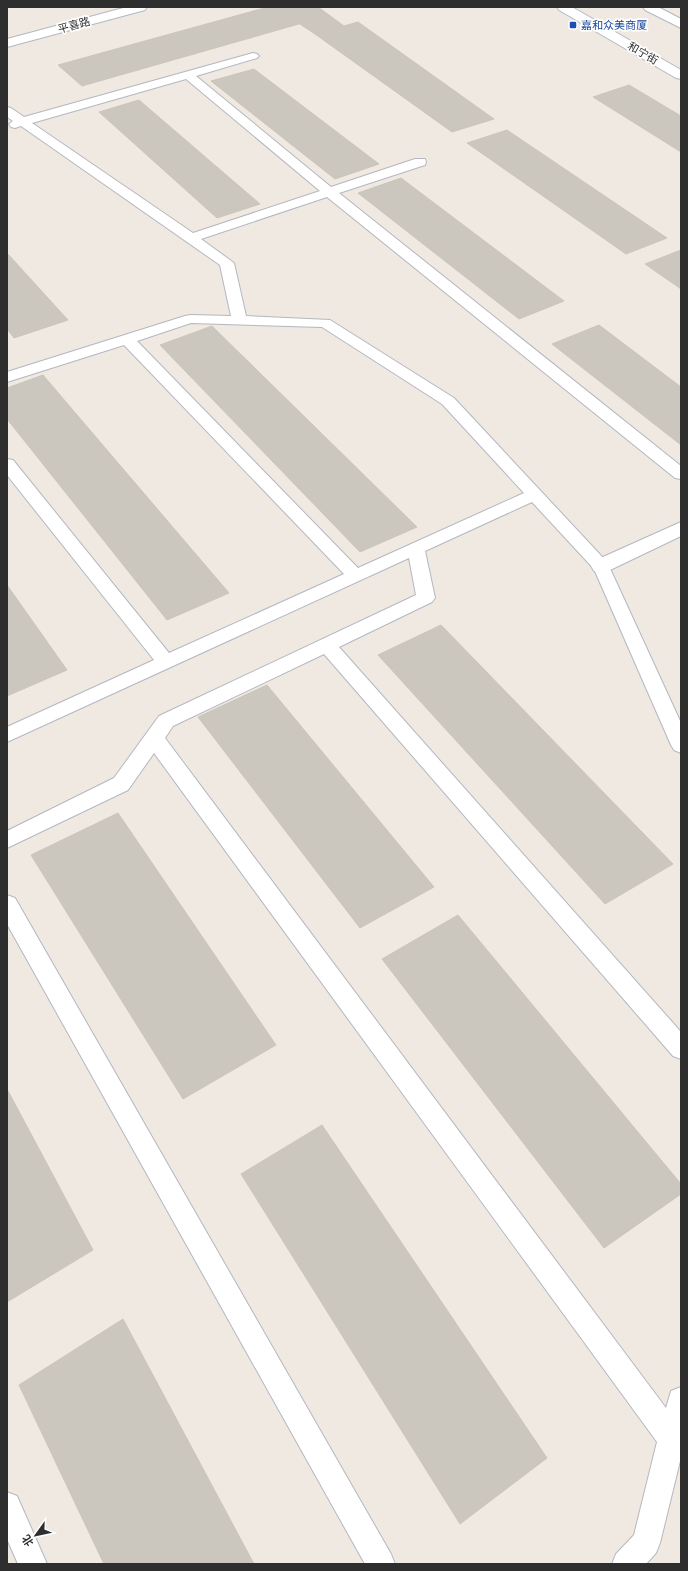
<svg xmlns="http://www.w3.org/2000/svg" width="688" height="1571" font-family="'PT Sans','Noto Sans SC',sans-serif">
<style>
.building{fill:#cbc7bf;stroke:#cbc5ba}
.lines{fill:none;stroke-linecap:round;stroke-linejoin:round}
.lane-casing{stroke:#b4b7c1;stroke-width:2}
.street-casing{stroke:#b4b7c1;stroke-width:2}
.secondary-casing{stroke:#b4b7c1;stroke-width:2}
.lane{fill:#fff;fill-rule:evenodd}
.street{fill:#fff;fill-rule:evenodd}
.secondary{fill:#fff;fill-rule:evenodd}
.transit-dot{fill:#1a4fb4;stroke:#fff;stroke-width:1.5}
.labels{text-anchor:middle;stroke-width:3.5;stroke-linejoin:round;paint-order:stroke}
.far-street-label{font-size:11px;fill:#2e2e2e;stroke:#fff}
.far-transit-label{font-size:11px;fill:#164399;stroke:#fff;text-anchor:start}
</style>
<rect width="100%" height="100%" fill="#efe9e1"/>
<path class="building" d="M 268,7 L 274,7 L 299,24 L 82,86 L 58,65 Z
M 274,7 L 318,7 L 344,26 L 315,34 Z
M 358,22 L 494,119 L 452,132 L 315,34 Z
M 254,69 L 379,164 L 335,179 L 211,81 Z
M 629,85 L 681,116 L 681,152 L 593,97 Z
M 139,100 L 260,204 L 217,218 L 99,112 Z
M 507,130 L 667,238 L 626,254 L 467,143 Z
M 401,178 L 564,301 L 519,319 L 358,193 Z
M 681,250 L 681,289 L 645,264 Z
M 7,253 L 68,320 L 14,338 L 7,329 Z
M 599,325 L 681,387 L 681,445 L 552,344 Z
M 212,326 L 417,527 L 360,552 L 160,345 Z
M 43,375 L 229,593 L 167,620 L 7,419 L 7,388 Z
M 7,585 L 67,670 L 7,696 Z
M 441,625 L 673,864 L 605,904 L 378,655 Z
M 267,685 L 434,887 L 360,928 L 198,717 Z
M 118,813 L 276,1045 L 183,1099 L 31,855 Z
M 458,915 L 681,1184 L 681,1194 L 604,1248 L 382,959 Z
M 7,1089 L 93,1250 L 7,1302 Z
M 322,1125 L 547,1458 L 460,1524 L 241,1174 Z
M 123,1319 L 254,1564 L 104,1564 L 19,1385 Z"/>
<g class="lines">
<g class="lane-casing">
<path id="lane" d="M 253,53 L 257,54 L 259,56 L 257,58 L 196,76 L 331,187 L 415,159 L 425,159 L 426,162 L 425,165 L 339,193 L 681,466 L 681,479 L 675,478 L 327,197 L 201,239 L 234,263 L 246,316 L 330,320 L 454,398 L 607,562 L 681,723 L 681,753 L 674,750 L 671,745 L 594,569 L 532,502 L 425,551 L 435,598 L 432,602 L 339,647 L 681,1032 L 681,1059 L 673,1056 L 324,654 L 173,726 L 165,738 L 666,1408 L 671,1391 L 681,1387 L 681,1457 L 660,1543 L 656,1553 L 646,1564 L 612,1564 L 616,1554 L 634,1535 L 657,1442 L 154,753 L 128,790 L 7,848 L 7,831 L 114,778 L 159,716 L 416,595 L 409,558 L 7,742 L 7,727 L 154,660 L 7,475 L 7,459 L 13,460 L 169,653 L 344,574 L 124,345 L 7,382 L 7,372 L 185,316 L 190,315 L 231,316 L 220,265 L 21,126 L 15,128 L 11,127 L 9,124 L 13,121 L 7,117 L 7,107 L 11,108 L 24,117 ZM 186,79 L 320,191 L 193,233 L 32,123 ZM 191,323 L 322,327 L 442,404 L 524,493 L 358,568 L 137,341 Z
M 7,895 L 15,898 L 391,1554 L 395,1564 L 365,1564 L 7,924 Z
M 7,1492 L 17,1496 L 47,1564 L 18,1564 L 7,1539 Z"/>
</g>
<g class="street-casing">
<path id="street" d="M 681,522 L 681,536 L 608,571 L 601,573 L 594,571 L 591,566 L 594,561 Z"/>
</g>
<g class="secondary-casing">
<path id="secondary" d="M 127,7 L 147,7 L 145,10 L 7,47 L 7,39 Z
M 557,7 L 572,7 L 681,70 L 681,79 L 676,78 L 559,10 Z
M 643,7 L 658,7 L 681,19 L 681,28 L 645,10 Z"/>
</g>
<use href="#lane" class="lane"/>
<use href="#street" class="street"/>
<use href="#secondary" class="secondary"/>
</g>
<rect class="transit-dot" x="569" y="21" width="8" height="8" rx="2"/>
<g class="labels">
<g class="far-street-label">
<text transform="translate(74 25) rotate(-15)" y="4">平喜路</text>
<text transform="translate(643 53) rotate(30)" y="4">和宁街</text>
</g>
<g class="far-transit-label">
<text x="581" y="29">嘉和众美商厦</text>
</g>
</g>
<rect width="688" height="1571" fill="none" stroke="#2e2e2e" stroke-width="16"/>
<g transform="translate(36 1535) rotate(237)" stroke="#ffffff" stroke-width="3" paint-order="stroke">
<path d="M0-3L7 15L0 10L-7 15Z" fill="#2e2e2e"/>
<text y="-6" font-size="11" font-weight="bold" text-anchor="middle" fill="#2e2e2e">北</text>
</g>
</svg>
